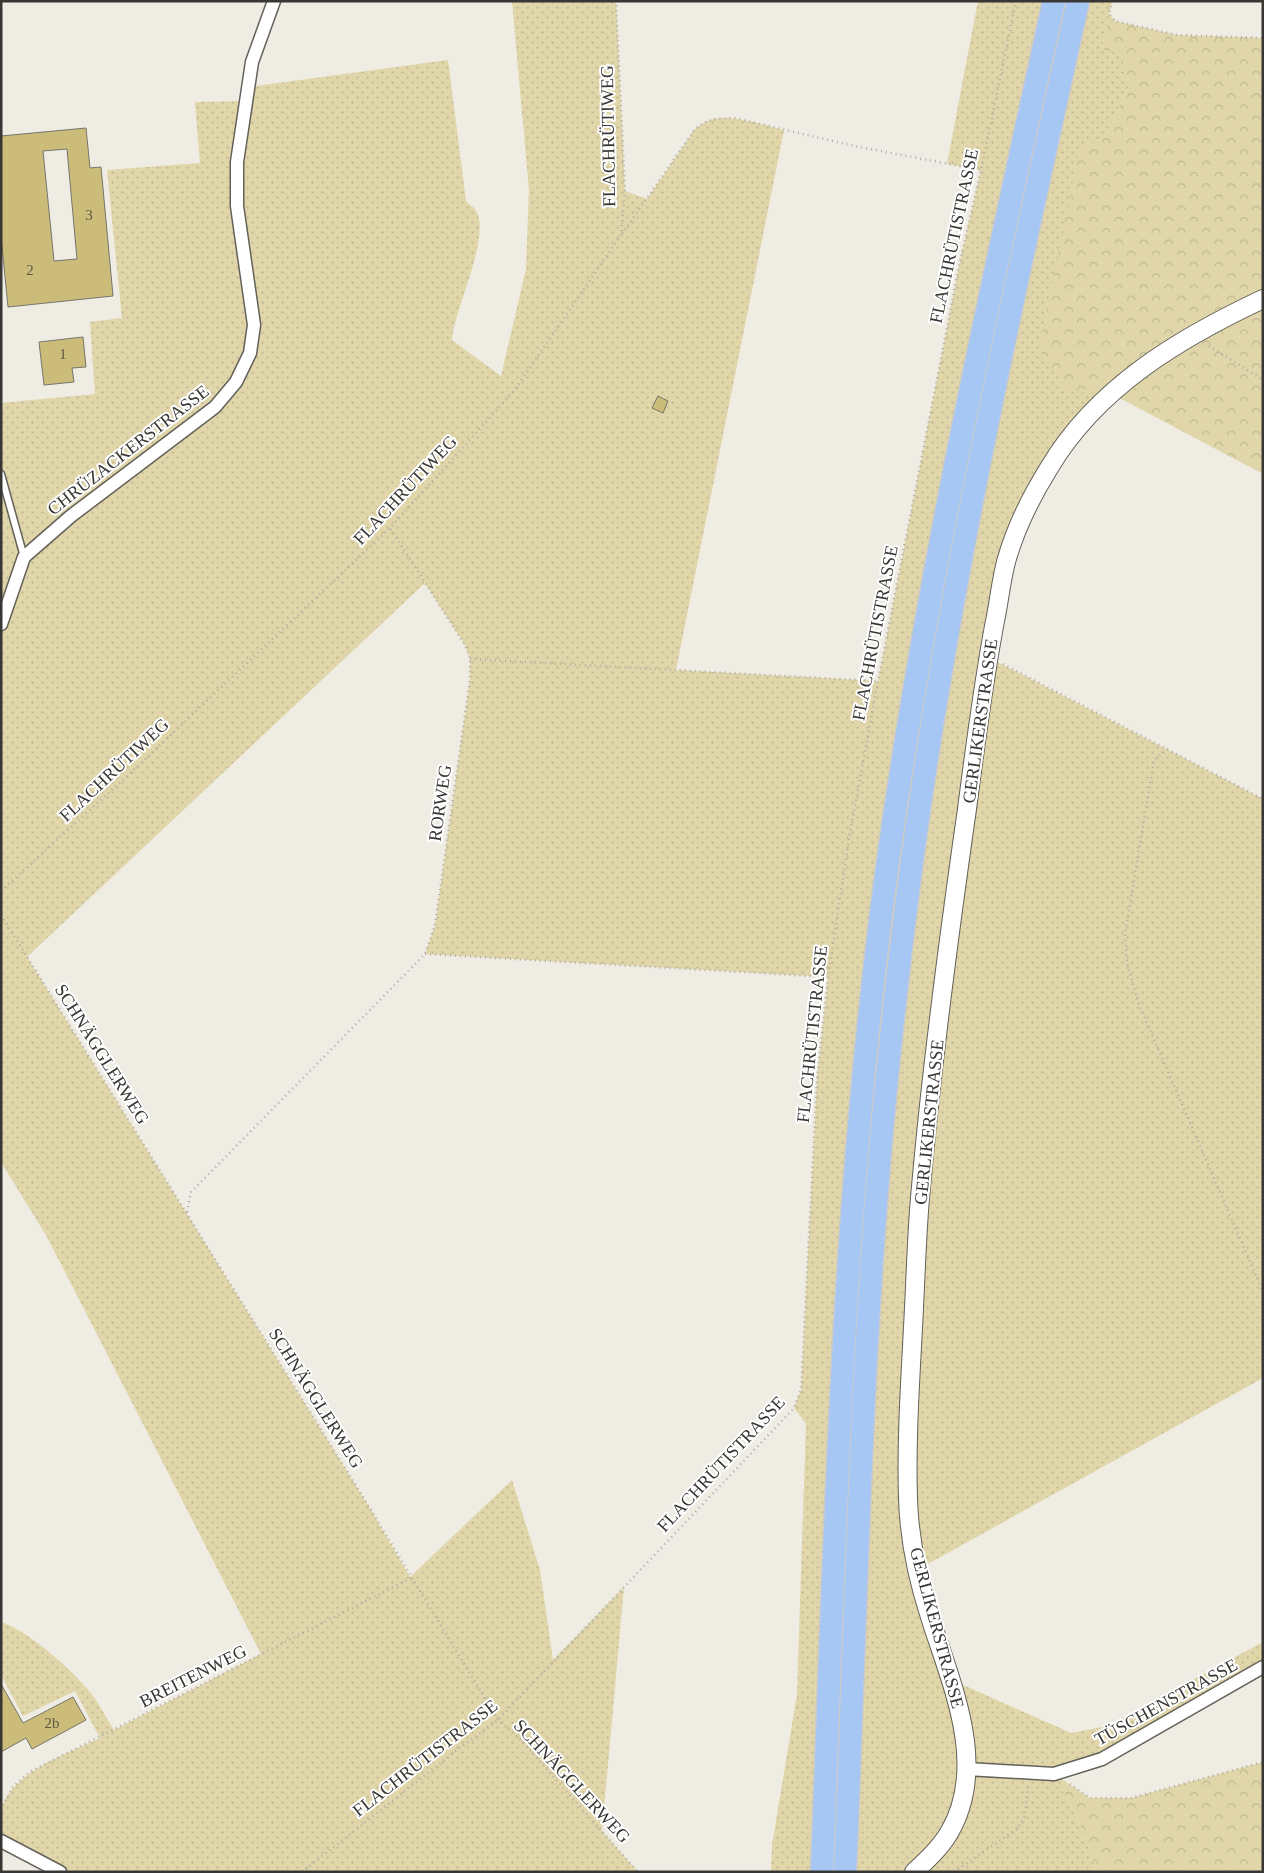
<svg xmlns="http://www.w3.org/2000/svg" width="1264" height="1873" font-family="Georgia,serif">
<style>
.grass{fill:url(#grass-dots)}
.forest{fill:url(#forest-crowns)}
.building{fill:#cbbd79;stroke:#76746c;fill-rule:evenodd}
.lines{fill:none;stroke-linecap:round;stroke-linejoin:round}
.lane-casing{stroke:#636159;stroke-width:9}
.street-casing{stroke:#636159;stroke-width:15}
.secondary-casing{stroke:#636159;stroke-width:20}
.highway-casing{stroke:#cbcbca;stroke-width:25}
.path{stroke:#afada6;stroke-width:2.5;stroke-dasharray:1 4;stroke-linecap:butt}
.lane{stroke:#fff;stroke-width:6}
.street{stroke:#fff;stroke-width:12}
.secondary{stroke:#fff;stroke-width:18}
.highway{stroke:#a6c6f4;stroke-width:22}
.labels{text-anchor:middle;stroke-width:4;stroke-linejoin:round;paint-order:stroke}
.number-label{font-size:15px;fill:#5d5845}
.street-label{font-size:18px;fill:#383734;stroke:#fff}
</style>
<defs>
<pattern id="grass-dots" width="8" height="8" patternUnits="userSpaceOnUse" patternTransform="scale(1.25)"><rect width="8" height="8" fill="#e0d6a9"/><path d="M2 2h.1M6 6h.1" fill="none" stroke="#c1b892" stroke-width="1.8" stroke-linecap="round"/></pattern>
<pattern id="forest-crowns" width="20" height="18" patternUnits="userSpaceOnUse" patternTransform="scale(1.25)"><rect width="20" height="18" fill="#e0d6a9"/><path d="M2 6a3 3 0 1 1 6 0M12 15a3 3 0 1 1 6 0" fill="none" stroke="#c1b892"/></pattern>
</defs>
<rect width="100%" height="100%" fill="#eeece3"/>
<path class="grass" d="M 512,1 L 616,1 L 625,191 L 647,199 L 695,129 C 698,127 702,124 705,122 C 726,111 762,125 784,130 L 676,670 L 878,681 L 960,261 L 981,170 L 947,164 L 978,1 L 1112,1 L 1102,48 L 1121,54 L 1129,86 L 1105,137 L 1110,393 L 1024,512 L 988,657 L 1263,799 L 1263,1378 L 917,1570 L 952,1680 L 1071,1733 L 1108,1726 L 1263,1642 L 1263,1667 L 1102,1759 L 1054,1774 L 1076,1816 L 1098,1872 L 771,1872 L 772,1845 L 797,1695 L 806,1424 L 794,1408 L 801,1390 L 817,1079 L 828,977 L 425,954 L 435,925 L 470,679 L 470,659 L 465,645 L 425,583 L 27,957 L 371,1510 L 410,1577 L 512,1480 L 540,1570 L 553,1660 L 624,1587 L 602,1831 L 638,1872 L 60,1872 L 1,1841 C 1,1831 0,1819 1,1810 C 11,1772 67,1754 100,1738 L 75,1691 L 23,1716 L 1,1675 L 1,1622 C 27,1630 71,1669 89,1691 C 99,1702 106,1718 114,1730 L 261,1654 L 47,1237 L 1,1162 L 1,403 L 95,394 L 90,322 L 122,318 L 107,170 L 200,163 L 195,102 L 246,101 L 248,87 L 448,60 L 466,201 C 468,204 473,206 475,209 C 493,234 454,309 452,340 L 501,376 L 526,269 L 529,190 Z"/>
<path class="forest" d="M 1109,14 L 1115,21 L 1177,35 L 1263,38 L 1263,474 L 1110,393 L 1068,392 L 1039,348 L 1080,146 L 1105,137 L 1129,86 L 1121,54 L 1102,49 Z
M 1263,1762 L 1263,1872 L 1098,1872 L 1076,1816 L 1054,1774 L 1090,1798 L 1131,1798 Z"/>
<path class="building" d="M 86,128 L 90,168 L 101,167 L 113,296 L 8,307 L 1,236 L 1,136 ZM 67,149 L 77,259 L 54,261 L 43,151 Z
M 83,337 L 86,367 L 72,368 L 74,382 L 44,385 L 39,342 Z
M 658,396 L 668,401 L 663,413 L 652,408 Z
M 1,1684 L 23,1723 L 73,1697 L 86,1720 L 32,1749 L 26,1738 L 1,1752 Z"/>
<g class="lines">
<g class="lane-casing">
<path id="lane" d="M 1,474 L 24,557"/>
</g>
<g class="street-casing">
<path id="street" d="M 1,624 L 24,557 L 71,516 L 215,407 L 236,382 L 250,353 L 254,325 L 237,206 L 237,162 L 252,62 L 274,1
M 967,1769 L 1054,1774 L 1102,1759 L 1263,1667
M 1,1841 L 60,1872"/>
</g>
<g class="secondary-casing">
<path id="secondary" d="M 914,1872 C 927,1860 940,1848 949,1833 C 989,1765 951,1684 930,1617 C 918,1580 909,1536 908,1498 C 906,1435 911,1371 914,1308 C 916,1268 917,1227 921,1187 C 932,1061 949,935 967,809 C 975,747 983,684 995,621 C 999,602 1001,581 1006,562 C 1015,529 1031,497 1049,468 C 1097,387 1180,338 1263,299"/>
</g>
<g class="highway-casing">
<path id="highway" d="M 822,1872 C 835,1537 842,1201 887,868 C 927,576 991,289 1054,1
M 845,1872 C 857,1594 861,1315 891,1038 C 904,915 920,792 941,671 C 979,446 1029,224 1078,1"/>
</g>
<path class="path" d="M 1112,1 L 1109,14 L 1115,21 L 1177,35 L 1263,38
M 622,234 L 695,129 C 709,118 718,118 735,118 L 854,146 L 981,170
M 1209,346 L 1263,380
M 470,659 L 878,681
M 1003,664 L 1263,799
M 1168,749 L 1154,760 L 1125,934 L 1127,963 L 1138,1002 L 1263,1292
M 1,891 L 139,765 L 390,528 L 514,391 L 621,235 L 625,191 L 616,1
M 1,915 L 371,1510 L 498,1720 L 520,1739 L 638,1872
M 425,954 L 828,977
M 187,1212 L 191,1192 L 425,954 L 435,925 L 470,679 L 470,659 L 465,645 L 390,528
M 1070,1784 L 1090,1798 L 1131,1798 L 1263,1762
M 1,1810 L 12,1788 L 28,1773 L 411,1578
M 302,1872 L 457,1750 L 498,1720 L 794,1408 L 801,1390 L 817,1079 L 828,977 L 850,833 L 878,681 L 960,261 L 981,170 L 1016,1
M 954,1872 L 1017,1829 L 1025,1816 L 1028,1786"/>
<use href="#lane" class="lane"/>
<use href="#street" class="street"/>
<use href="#secondary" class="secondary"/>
<use href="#highway" class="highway"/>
</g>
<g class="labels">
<g class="number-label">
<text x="89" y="220">3</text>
<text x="30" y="275">2</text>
<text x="63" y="359">1</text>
<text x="52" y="1728">2b</text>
</g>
<g class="street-label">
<text transform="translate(608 136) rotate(-91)" y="6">FLACHRÜTIWEG</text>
<text transform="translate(954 236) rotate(-78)" y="6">FLACHRÜTISTRASSE</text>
<text transform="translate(128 450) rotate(-38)" y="6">CHRÜZACKERSTRASSE</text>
<text transform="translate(405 490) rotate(-47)" y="6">FLACHRÜTIWEG</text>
<text transform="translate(875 633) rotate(-79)" y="6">FLACHRÜTISTRASSE</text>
<text transform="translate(980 721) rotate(-82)" y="6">GERLIKERSTRASSE</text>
<text transform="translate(114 770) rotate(-43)" y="6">FLACHRÜTIWEG</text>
<text transform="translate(440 803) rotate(-82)" y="6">RORWEG</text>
<text transform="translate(812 1034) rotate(-84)" y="6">FLACHRÜTISTRASSE</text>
<text transform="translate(102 1054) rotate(58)" y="6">SCHNÄGGLERWEG</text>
<text transform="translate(929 1122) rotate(-84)" y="6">GERLIKERSTRASSE</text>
<text transform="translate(316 1398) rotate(58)" y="6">SCHNÄGGLERWEG</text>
<text transform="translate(721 1464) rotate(-47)" y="6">FLACHRÜTISTRASSE</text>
<text transform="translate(937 1628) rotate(75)" y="6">GERLIKERSTRASSE</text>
<text transform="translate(193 1676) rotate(-27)" y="6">BREITENWEG</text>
<text transform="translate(1166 1702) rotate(-29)" y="6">TÜSCHENSTRASSE</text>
<text transform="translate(425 1758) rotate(-38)" y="6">FLACHRÜTISTRASSE</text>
<text transform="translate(572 1781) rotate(47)" y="6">SCHNÄGGLERWEG</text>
</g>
</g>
<rect width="1264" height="1873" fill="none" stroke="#383734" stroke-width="5"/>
</svg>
